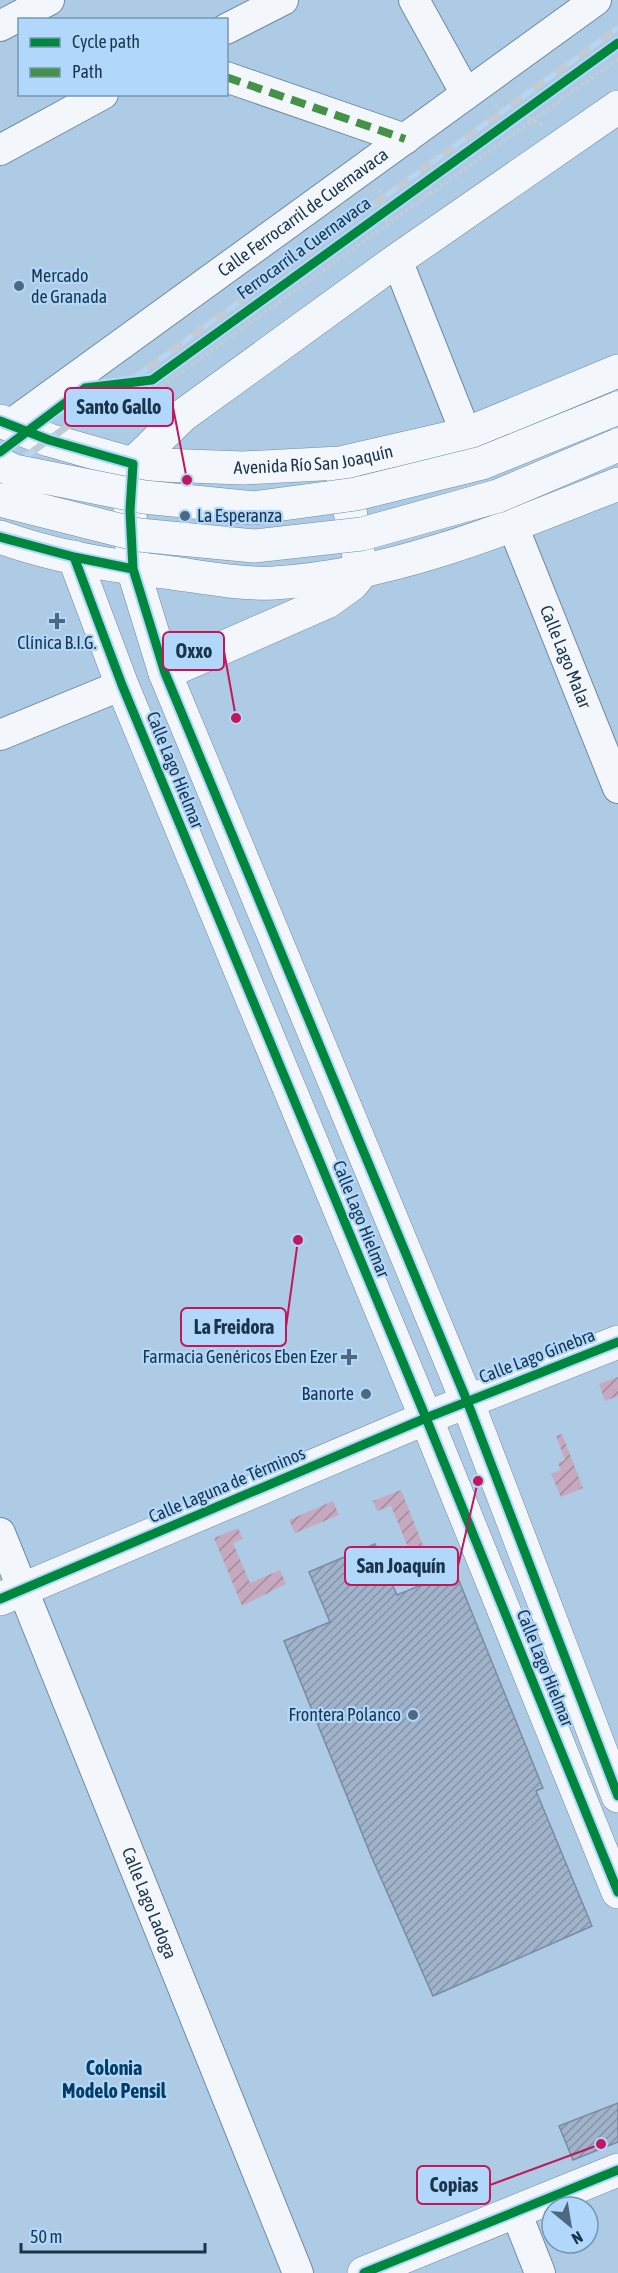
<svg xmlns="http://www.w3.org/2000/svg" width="618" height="2273" font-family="'Asap Condensed',sans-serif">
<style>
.garden{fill:url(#garden-furrows)}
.building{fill:url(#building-hatch);stroke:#798ba2;stroke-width:1.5}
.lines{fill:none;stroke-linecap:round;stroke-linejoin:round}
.street-casing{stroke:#708ba0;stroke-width:32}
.secondary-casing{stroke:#708ba0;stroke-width:34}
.path{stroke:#c4cdd5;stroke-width:4;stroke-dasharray:3 3;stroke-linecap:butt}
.street{stroke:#f3f7fb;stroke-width:30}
.secondary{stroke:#f3f7fb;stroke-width:33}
.rail-casing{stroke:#c2cbd3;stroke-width:7}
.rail{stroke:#b1d8fb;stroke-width:4.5;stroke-dasharray:14;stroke-linecap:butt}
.highway-bridge-casing{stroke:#708ba0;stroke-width:34;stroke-linecap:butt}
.highway-bridge{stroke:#f3f7fb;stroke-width:33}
.quiet{stroke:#459148;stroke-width:8;stroke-dasharray:15 8;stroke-linecap:butt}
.cycleway-casing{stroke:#b1d8fb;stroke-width:13}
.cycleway{stroke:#00873e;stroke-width:9}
.poi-dot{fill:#4d6981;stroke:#b1d8fb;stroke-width:2}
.labels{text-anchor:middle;stroke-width:4.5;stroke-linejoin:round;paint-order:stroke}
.street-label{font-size:18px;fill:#19344b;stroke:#b1d8fb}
.poi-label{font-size:18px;fill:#19344b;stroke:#b1d8fb;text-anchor:end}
.neighbourhood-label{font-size:20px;font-weight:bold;fill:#043c63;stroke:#b1d8fb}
.leader{fill:none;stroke:#c2185b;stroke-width:2}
.callout-dot{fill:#c2185b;stroke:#b1d8fb;stroke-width:2}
.callout{fill:#b1d8fb;stroke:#c2185b;stroke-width:2}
.callout-label{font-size:20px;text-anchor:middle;font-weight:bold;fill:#19344b}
</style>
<defs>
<pattern id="garden-furrows" width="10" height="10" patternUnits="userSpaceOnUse" patternTransform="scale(1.5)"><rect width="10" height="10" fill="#c6a9be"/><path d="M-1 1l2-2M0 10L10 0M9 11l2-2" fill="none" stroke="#a08a9c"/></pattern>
<pattern id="building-hatch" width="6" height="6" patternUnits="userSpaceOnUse" patternTransform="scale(1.5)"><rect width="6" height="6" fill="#a0b3cb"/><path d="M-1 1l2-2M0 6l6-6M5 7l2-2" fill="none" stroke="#8292a7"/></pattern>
</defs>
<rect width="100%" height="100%" fill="#aecbe5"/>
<path class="garden" d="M 618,1377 L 618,1396 L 605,1401 L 599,1384 Z
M 562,1434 L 583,1488 L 561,1497 L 551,1474 L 561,1470 L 558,1463 L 565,1460 L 556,1436 Z
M 401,1490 L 426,1553 L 413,1559 L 391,1506 L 377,1511 L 373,1501 Z
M 333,1501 L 339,1515 L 295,1533 L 289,1520 Z
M 238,1528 L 243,1539 L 233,1543 L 250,1583 L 280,1570 L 286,1584 L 242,1606 L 214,1538 Z"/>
<path class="building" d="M 375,1544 L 397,1595 L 455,1571 L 543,1788 L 536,1791 L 592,1926 L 433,1996 L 372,1858 L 284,1641 L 330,1622 L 309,1572 Z
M 618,2103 L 618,2142 L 573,2160 L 559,2126 Z"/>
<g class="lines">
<g class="street-casing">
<g id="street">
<path d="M 414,0 L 466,94"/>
<path d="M 0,26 L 49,0"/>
<path d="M 226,29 L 283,0"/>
<path d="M 226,77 L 405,139"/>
<path d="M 0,150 L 103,94"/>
<path d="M 397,260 L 466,434"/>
<path id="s1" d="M 10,425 L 596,0"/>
<path id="s2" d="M 513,526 L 618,788"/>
<path d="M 0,735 L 122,685"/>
<path id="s3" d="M 0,1533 L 298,2273"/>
<path d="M 516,2212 L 540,2273"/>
</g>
</g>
<g class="secondary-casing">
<g id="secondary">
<path id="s4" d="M 0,421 L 49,440 L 133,464 L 243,468 L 340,463 L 466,434 L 618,371"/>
<path d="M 133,464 L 130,511 L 133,569 L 165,673 L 467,1401 L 618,1796"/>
<path d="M 133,464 L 182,416 L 397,260 L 618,107"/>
<path d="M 0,537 C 52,556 110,566 165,572 C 197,576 242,585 274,583 C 394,576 507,528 618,484"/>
<path d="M 74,557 L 122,685 L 426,1418 L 618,1892"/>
<path d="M 165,673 L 327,602 L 352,584 L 362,572 L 341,466"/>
<path d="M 0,1599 L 426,1418 L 618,1342"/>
<path d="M 364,2273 L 618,2170"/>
</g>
</g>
<path class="path" d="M 495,105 L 543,125
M 379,190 L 388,226
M 429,195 L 434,152
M 113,421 L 618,59"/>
<use href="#street" class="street"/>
<use href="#secondary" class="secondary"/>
<g class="rail-casing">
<path id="rail" d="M 0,475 L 618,28"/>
</g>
<use href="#rail" class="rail"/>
<g class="highway-bridge-casing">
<path id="highway-bridge" d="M 0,464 L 14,471 L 144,497 L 254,508 L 356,494 L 482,463 L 618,408
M 0,500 L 139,535 L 254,546 L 362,534 L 498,496 L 618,445"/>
</g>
<use href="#highway-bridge" class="highway-bridge"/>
<path class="quiet" d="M 226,77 L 405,139"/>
<g class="cycleway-casing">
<path id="cycleway" d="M 0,421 L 49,440 L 133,464 L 130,511 L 133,569 L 165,673 L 467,1401 L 618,1796
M 0,452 L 85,388 L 152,380 L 618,43
M 0,537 L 74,557 L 133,569
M 74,557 L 122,685 L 426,1418 L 618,1892
M 0,1599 L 426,1418 L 618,1342
M 364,2273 L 618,2170"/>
</g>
<use href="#cycleway" class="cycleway"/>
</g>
<g class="poi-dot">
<circle cx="19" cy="286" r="6"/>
<circle cx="185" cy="516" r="6"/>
<path d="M54 612h6v6h6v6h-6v6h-6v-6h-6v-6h6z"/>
<path d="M346 1348h6v6h6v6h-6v6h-6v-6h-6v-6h6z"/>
<circle cx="366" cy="1394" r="6"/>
<circle cx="413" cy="1715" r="6"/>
</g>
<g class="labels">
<g class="street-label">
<text dy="6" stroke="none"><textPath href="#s1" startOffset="362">Calle Ferrocarril de Cuernavaca</textPath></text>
<text transform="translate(304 248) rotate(-36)" y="6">Ferrocarril a Cuernavaca</text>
<text dy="6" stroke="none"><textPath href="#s4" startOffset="321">Avenida Río San Joaquín</textPath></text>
<text dy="6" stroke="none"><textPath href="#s2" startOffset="141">Calle Lago Malar</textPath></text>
<text transform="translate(175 770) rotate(68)" y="6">Calle Lago Hielmar</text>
<text transform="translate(361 1219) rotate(68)" y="6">Calle Lago Hielmar</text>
<text transform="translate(537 1356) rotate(-21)" y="6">Calle Lago Ginebra</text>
<text transform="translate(227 1485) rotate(-23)" y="6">Calle Laguna de Términos</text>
<text transform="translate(545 1668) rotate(68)" y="6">Calle Lago Hielmar</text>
<text dy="6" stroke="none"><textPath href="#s3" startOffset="399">Calle Lago Ladoga</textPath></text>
</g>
<g class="poi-label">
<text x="31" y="282" text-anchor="start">Mercado<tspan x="31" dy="21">de Granada</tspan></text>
<text x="197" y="522" text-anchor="start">La Esperanza</text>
<text x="57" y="649" text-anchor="middle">Clínica B.I.G.</text>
<text x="337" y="1363">Farmacia Genéricos Eben Ezer</text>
<text x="354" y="1400">Banorte</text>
<text x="401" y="1721">Frontera Polanco</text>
</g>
<g class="neighbourhood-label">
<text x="114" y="2075">Colonia<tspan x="114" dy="23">Modelo Pensil</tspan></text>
</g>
</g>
<path class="leader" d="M187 480L173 407M236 718L224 651M298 1240L286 1327M478 1481L458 1566M601 2144L490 2185"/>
<g class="callout-dot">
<circle cx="187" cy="480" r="6"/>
<circle cx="236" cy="718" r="6"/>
<circle cx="298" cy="1240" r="6"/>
<circle cx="478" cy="1481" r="6"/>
<circle cx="601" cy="2144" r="6"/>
</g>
<g class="callout">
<rect x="65" y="388" width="108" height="38" rx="6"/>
<rect x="163" y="632" width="61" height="38" rx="6"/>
<rect x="181" y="1308" width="105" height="38" rx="6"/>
<rect x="345" y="1547" width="113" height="38" rx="6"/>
<rect x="417" y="2166" width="73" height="38" rx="6"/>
</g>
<g class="callout-label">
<text x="119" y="414">Santo Gallo</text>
<text x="194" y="658">Oxxo</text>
<text x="234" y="1334">La Freidora</text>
<text x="401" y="1573">San Joaquín</text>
<text x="454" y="2192">Copias</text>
</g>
<rect x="18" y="18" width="210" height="78" fill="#b1d8fb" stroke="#7496b5" stroke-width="1.5"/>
<rect x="30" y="38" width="30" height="9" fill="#00873e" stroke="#7496b5" stroke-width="1.5"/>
<text x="72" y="48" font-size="18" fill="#19344b">Cycle path</text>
<rect x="30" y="68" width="30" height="9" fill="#459148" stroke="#7496b5" stroke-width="1.5"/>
<text x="72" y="78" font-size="18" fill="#19344b">Path</text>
<g transform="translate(570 2225) rotate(150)"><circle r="28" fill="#b1d8fb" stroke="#7496b5" stroke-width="1.5"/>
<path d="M0-4.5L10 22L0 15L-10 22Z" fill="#4d6981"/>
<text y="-9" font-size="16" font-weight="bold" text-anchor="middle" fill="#19344b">N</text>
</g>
<path d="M21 2243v9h184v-9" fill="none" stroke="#19344b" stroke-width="3"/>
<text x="30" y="2243" font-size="18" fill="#19344b" stroke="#b1d8fb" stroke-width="4.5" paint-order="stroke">50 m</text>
</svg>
